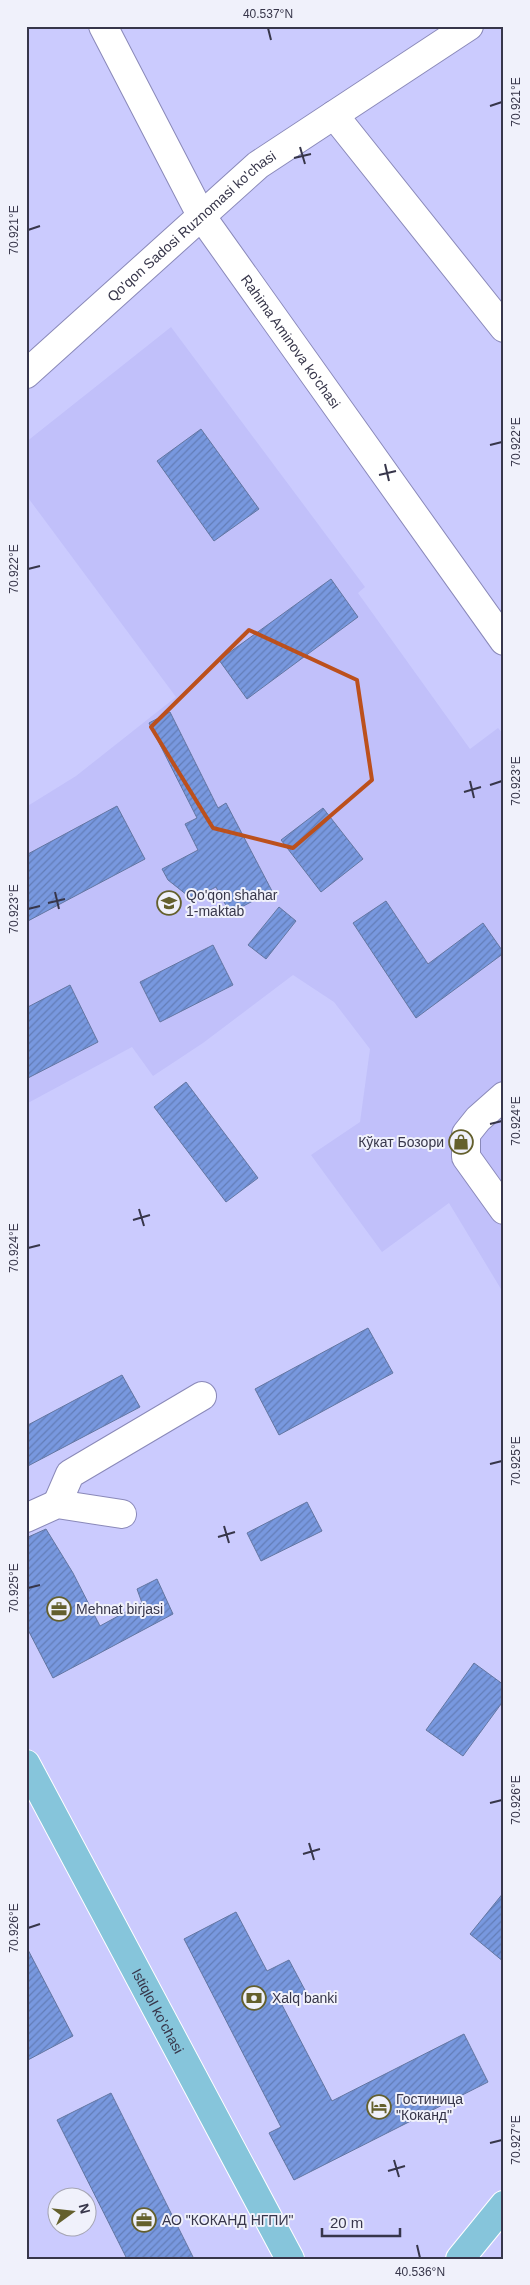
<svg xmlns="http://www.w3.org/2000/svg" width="530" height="2285" font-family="Helvetica,sans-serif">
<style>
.built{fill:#c1c0fa}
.building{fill:url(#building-hatch);stroke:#6376a1}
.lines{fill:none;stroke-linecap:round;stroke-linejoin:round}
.minor-casing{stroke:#8a89b9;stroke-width:30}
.major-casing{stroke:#fff;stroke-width:30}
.minor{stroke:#fff;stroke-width:28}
.major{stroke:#86c5db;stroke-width:28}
.marked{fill:none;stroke:#bc501c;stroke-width:4;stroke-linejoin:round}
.ticks{fill:none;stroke:#37364a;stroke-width:2}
.labels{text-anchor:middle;stroke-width:4;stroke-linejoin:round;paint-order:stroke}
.street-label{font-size:14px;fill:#37364a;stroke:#f0f1fb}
.poi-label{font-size:14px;fill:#37364a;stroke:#f0f1fb;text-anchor:start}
.neatline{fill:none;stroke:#37364a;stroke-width:2}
.ticks-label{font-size:12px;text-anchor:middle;fill:#37364a}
</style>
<defs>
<pattern id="building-hatch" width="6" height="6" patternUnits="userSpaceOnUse" patternTransform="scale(1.25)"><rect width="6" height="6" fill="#7898df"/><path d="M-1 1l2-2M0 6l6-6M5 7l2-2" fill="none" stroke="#637db7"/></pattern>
</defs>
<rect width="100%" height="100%" fill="#cbcbfe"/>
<path class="built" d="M 171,327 L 365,587 L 358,593 L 470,749 L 498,728 L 504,735 L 504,1294 L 449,1203 L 382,1252 L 311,1155 L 360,1122 L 370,1049 L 334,1002 L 293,975 L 203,1043 L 153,1076 L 132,1047 L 26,1104 L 26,807 L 76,776 L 176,697 L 26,495 L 26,442 Z"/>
<path class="building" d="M 201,429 L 259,509 L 214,541 L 157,461 Z
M 331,579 L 358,617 L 247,699 L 219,660 Z
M 170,712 L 218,808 L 226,803 L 272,891 L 230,913 L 216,887 L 192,899 L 168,880 L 162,869 L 198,850 L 185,824 L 197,818 L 149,723 Z
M 117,806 L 145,859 L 26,922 L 26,855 Z
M 323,808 L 363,859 L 321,892 L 281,840 Z
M 386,901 L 428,964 L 483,923 L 504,953 L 416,1018 L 353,923 Z
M 279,907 L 296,921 L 266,959 L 248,945 Z
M 213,945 L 233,985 L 160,1022 L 140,982 Z
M 70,985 L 98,1042 L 26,1079 L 26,1008 Z
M 186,1082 L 258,1178 L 226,1202 L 154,1107 Z
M 368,1328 L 393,1373 L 279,1435 L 255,1389 Z
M 122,1375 L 140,1407 L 26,1467 L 26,1426 Z
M 307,1502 L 322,1531 L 261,1561 L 247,1533 Z
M 46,1529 L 73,1573 L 100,1626 L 142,1603 L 137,1589 L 157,1579 L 173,1614 L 53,1678 L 26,1626 L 26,1538 Z
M 474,1663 L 504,1685 L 504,1700 L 463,1756 L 426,1730 Z
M 504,1892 L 504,1962 L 470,1934 Z
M 236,1912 L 267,1971 L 289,1960 L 306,1992 L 282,2005 L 332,2101 L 464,2034 L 488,2082 L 294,2180 L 269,2133 L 281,2127 L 184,1939 Z
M 26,1946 L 73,2036 L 26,2061 Z
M 111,2093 L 194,2259 L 127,2259 L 57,2120 Z"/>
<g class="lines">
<g class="minor-casing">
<g id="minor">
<path id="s1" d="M 103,26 L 202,217 L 504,641"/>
<path d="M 334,115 L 504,328"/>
<path id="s2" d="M 26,374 L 258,165 L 469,26"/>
<path d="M 504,1096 L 478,1119 L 466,1134 L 466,1157 L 504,1210"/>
<path d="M 57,1504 L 70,1474 L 202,1396"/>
<path d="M 26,1518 L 57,1504 L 122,1514"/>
</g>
</g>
<g class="major-casing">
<g id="major">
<path id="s3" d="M 26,1764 L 290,2259"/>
<path d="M 460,2259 L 504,2205"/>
</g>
</g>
<use href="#minor" class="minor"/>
<use href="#major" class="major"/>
</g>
<path class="marked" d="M 249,630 L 357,680 L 372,780 L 293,848 L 213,828 L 151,727 Z"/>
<path class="ticks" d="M 268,28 L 271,40M 490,106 L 502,102M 300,147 L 305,164M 294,158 L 311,154M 28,230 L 40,226M 490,445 L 502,442M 385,464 L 389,481M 379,475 L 396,471M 28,569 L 40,566M 470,781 L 474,798M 490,785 L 502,781M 464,792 L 481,787M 55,892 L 59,909M 48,903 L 65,899M 28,909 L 40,906M 490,1124 L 502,1121M 139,1209 L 144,1226M 133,1220 L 150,1215M 28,1248 L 40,1245M 490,1464 L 502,1461M 224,1526 L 229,1543M 218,1537 L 235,1532M 28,1588 L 40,1585M 490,1803 L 502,1800M 309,1843 L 314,1860M 303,1854 L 320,1849M 28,1928 L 40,1924M 490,2143 L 502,2140M 394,2160 L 399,2177M 388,2171 L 405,2166M 417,2245 L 420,2258"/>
<defs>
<g id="school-ring" transform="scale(1.25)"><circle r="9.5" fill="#f0f1fb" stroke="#64602d" stroke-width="1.5"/><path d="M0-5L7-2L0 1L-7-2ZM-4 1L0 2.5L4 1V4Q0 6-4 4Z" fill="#64602d"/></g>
<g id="shop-ring" transform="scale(1.25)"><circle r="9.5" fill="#f0f1fb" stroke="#64602d" stroke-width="1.5"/><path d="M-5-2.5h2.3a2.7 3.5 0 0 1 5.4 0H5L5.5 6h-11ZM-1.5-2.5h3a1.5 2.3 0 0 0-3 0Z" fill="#64602d"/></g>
<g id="office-ring" transform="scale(1.25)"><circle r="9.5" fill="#f0f1fb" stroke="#64602d" stroke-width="1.5"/><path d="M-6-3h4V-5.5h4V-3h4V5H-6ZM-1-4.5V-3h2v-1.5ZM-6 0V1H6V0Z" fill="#64602d"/></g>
<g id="bank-ring" transform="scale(1.25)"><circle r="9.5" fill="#f0f1fb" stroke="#64602d" stroke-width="1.5"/><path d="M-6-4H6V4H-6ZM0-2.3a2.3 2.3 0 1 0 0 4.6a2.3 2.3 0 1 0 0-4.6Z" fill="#64602d"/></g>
<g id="hotel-ring" transform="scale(1.25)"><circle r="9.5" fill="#f0f1fb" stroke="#64602d" stroke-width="1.5"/><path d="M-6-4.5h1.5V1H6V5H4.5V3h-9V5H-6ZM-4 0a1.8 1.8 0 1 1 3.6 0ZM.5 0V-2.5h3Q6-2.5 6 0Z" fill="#64602d"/></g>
</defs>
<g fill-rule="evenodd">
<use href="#school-ring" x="169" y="903"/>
<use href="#shop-ring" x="461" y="1142"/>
<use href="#office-ring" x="59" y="1609"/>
<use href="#bank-ring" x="254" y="1998"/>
<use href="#hotel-ring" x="379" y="2107"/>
<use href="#office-ring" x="144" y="2220"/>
</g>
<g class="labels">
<g class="street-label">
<text dy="5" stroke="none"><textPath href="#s2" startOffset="222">Qo'qon Sadosi Ruznomasi ko'chasi</textPath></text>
<text dy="5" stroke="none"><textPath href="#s1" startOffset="368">Rahima Aminova ko'chasi</textPath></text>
<text dy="5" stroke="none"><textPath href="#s3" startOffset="280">Istiqlol ko'chasi</textPath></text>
</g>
<g class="poi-label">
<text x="186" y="900">Qo'qon shahar<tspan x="186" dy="16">1-maktab</tspan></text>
<text x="444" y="1147" text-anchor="end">Кўкат Бозори</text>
<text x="76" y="1614">Mehnat birjasi</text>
<text x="272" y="2003">Xalq banki</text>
<text x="396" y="2104">Гостиница<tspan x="396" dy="16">"Коканд"</tspan></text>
<text x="162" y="2225">АО "КОКАНД НГПИ"</text>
</g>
</g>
<rect width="530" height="2285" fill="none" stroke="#f0f1fb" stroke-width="55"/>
<g transform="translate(72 2212) rotate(75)"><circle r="24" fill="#f0f1fb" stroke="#a6a6b4"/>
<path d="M0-4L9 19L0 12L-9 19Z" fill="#64602d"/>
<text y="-8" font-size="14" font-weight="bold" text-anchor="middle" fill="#37364a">N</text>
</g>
<path d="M322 2228v8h78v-8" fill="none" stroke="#37364a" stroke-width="2.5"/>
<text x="330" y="2228" font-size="15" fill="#37364a" stroke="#f0f1fb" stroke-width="4" paint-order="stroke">20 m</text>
<rect x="28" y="28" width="474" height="2230" class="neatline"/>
<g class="ticks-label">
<text x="268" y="18">40.537°N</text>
<text transform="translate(516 102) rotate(-90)" y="4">70.921°E</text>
<text transform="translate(14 230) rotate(-90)" y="4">70.921°E</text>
<text transform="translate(516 442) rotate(-90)" y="4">70.922°E</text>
<text transform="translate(14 569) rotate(-90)" y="4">70.922°E</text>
<text transform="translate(516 781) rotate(-90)" y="4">70.923°E</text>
<text transform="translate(14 909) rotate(-90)" y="4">70.923°E</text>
<text transform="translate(516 1121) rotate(-90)" y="4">70.924°E</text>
<text transform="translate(14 1248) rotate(-90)" y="4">70.924°E</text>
<text transform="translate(516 1461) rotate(-90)" y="4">70.925°E</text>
<text transform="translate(14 1588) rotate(-90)" y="4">70.925°E</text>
<text transform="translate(516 1800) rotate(-90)" y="4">70.926°E</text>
<text transform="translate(14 1928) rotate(-90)" y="4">70.926°E</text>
<text transform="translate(516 2140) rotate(-90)" y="4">70.927°E</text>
<text x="420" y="2276">40.536°N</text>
</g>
</svg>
